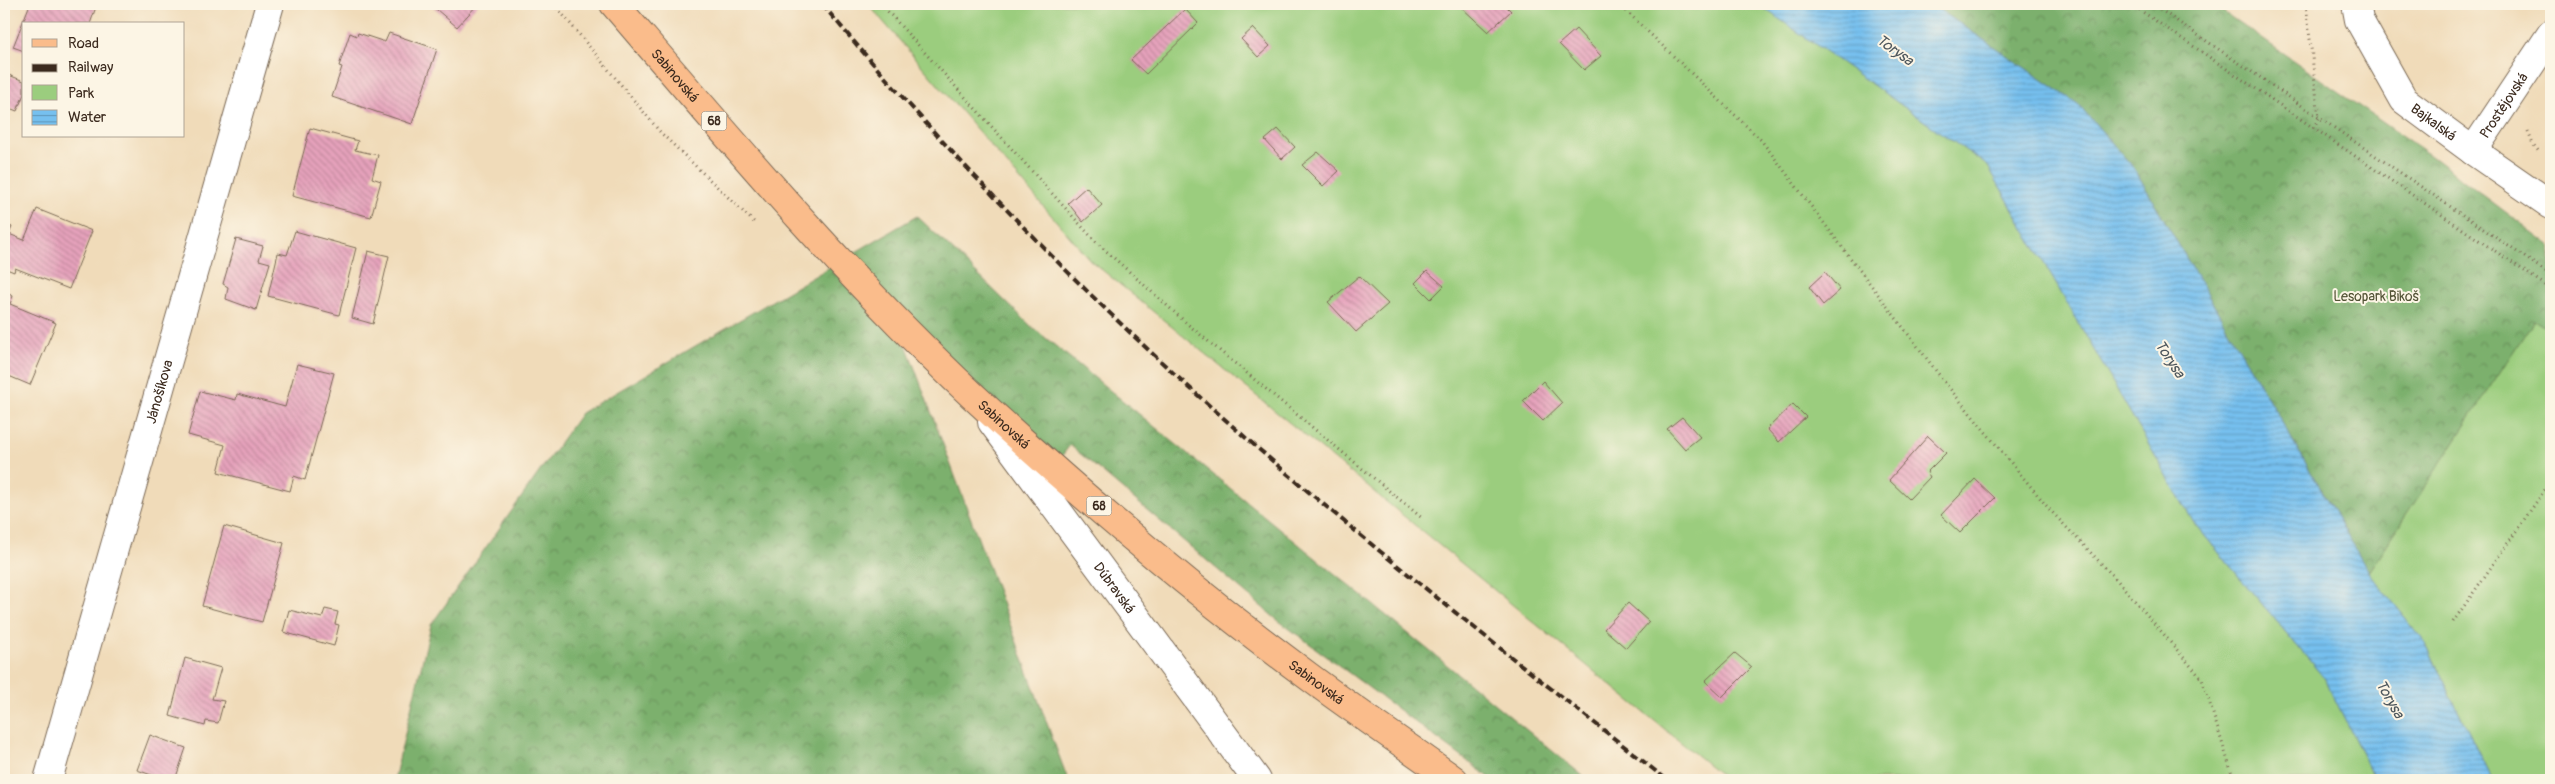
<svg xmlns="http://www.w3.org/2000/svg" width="2555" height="784" font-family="Pangolin,sans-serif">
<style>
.green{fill:#9bcd7e;stroke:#6b7c4e}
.forest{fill:url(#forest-crowns);stroke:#5c6d46}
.water{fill:url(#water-rules);stroke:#587586}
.building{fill:url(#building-back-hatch)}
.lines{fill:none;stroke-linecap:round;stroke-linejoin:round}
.minor-casing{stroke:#7a6854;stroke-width:30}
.major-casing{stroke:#7a6854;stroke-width:30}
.path{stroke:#7a6854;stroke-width:3;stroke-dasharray:1 4;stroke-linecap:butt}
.minor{stroke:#fff;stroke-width:28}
.major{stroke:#fabc8b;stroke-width:28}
.rail{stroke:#3b2a1e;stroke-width:4;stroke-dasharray:8 4;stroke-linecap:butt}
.labels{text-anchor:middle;stroke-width:4;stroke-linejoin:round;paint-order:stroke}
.shield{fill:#fcf5e5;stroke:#75675a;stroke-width:1}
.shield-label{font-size:12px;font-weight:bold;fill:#3b2a1e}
.street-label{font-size:14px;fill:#3b2a1e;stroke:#fcf5e5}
.park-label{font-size:14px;fill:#535336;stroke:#fcf5e5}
.water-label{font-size:15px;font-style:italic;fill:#4d575d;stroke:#fcf5e5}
</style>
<defs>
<pattern id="forest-crowns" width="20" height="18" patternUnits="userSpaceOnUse" patternTransform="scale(1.25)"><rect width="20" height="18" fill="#7cb06d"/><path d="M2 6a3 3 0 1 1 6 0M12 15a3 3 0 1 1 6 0" fill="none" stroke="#678f59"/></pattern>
<pattern id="water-rules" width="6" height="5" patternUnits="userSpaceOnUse" patternTransform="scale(1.25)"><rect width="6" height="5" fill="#76c0ef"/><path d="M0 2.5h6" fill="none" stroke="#629cc1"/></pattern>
<pattern id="building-back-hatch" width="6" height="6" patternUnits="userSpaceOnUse" patternTransform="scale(1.25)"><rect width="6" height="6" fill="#e6a2bc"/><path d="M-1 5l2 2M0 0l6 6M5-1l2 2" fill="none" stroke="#bc8498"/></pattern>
</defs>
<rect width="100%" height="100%" fill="#fcf5e5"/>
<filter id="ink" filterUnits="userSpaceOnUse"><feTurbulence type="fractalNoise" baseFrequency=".02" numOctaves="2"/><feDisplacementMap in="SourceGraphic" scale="10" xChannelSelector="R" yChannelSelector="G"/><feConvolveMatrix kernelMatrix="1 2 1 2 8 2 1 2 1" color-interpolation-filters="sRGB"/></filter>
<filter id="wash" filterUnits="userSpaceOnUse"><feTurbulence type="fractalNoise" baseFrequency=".0096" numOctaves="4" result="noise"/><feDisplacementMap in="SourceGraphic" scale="20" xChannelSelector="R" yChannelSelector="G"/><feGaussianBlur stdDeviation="1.12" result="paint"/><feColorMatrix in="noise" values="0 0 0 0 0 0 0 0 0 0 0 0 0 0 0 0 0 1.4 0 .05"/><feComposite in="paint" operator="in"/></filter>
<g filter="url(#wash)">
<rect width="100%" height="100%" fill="#f0dbb9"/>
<path class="green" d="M 868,4 L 1758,4 L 1988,166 L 2194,523 L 2325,679 L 2375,780 L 1727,780 L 1090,260 Z
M 2534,319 L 2551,331 L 2551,780 L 2492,780 L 2426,644 L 2369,572 Z"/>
<path class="forest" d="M 1931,4 L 2212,4 L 2431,156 L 2551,246 L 2551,331 L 2534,320 L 2369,572 L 2134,168 L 2078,104 Z
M 917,216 L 1031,326 L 1588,780 L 1493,780 L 1275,618 L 1070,445 L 1058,461 L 892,307 L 1068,780 L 394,780 L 431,625 L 581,413 Z"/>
<path class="water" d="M 1758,4 L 1931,4 L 2078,104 L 2134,168 L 2369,572 L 2426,644 L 2492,780 L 2375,780 L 2325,679 L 2194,523 L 1988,166 Z"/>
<g id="blocks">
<path class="building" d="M 30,4 L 97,4 L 90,24 L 24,24 L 24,51 L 13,47 Z
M 430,4 L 478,4 L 457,27 Z
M 1463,4 L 1504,4 L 1511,11 L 1488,32 L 1460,6 Z
M 1185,9 L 1198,23 L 1146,74 L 1131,60 Z
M 1253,28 L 1270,46 L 1258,57 L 1241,39 Z
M 1576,29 L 1601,56 L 1584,70 L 1559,44 Z
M 350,33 L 357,36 L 358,33 L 385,42 L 389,33 L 437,49 L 412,124 L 332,97 L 342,67 L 339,66 Z
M 6,74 L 24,81 L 24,94 L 17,111 L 4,106 Z
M 310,128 L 358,141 L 355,150 L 378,155 L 372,178 L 381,181 L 371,217 L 292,196 Z
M 1278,129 L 1295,147 L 1282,159 L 1265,140 Z
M 1318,152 L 1339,171 L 1323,186 L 1302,165 Z
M 1086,187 L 1102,205 L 1083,222 L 1068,203 Z
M 37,209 L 92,231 L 69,289 L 15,268 L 14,272 L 4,268 L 4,224 L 12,227 L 9,234 L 24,240 Z
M 295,231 L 356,248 L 339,315 L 268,296 L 278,253 L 287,255 Z
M 236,239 L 263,246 L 259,260 L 270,263 L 256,310 L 226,299 L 228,287 L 223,284 Z
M 368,251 L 389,256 L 373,324 L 352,318 Z
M 1427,271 L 1444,286 L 1431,299 L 1415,283 Z
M 1825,272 L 1840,290 L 1823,305 L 1809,287 Z
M 1359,276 L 1388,304 L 1356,332 L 1328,302 Z
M 4,292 L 13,296 L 10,304 L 56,323 L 30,385 L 4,374 Z
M 297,364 L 334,373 L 305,480 L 294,476 L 290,491 L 218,472 L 225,445 L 188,435 L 200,391 L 236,400 L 237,394 L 285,407 Z
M 1543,381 L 1562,403 L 1543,421 L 1523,401 Z
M 1793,404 L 1806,417 L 1779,442 L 1767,429 Z
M 1682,417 L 1700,437 L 1685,449 L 1667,429 Z
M 1928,436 L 1946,453 L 1927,472 L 1930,477 L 1909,499 L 1889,480 Z
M 1975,479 L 1995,498 L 1960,533 L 1941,515 Z
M 224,526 L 284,543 L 262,622 L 202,606 Z
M 1628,603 L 1649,622 L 1626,648 L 1604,629 Z
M 325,609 L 338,612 L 335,624 L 339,625 L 334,646 L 283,632 L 289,610 L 322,618 Z
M 1735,653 L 1752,667 L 1722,697 L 1705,681 Z
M 185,658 L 221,668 L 212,699 L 224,701 L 218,723 L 206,721 L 205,726 L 170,716 Z
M 150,735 L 186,748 L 175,780 L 166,780 L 137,770 Z"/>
</g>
</g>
<g filter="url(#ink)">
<use href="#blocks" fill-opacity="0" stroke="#7a6854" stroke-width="1"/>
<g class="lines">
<g class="minor-casing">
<g id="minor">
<path id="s1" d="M 2356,4 L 2359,20 L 2404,100 L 2473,151 L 2551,205"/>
<path id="s2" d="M 2473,151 L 2551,34"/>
<path id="s3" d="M 992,422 L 1257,780"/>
<path id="s4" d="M 48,780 L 270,4"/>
</g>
</g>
<g class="major-casing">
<g id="major">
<path id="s5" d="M 614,4 C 729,138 843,274 972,395 C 1079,494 1191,590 1308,676 C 1356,712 1406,745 1454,780"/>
</g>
</g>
<path class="path" d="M 554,4 L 661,133 L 756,224
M 881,4 L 1095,241 L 1191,327 L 1422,518
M 1619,4 L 1761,140 L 1946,384 L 2050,510 L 2117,580 L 2202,679 L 2234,780
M 2131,4 L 2551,289
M 2152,4 L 2551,275
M 2306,4 L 2319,118 L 2313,128
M 2528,132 L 2533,144 L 2540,153
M 2453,622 L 2551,481"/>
<use href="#minor" class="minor"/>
<use href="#major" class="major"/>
<path class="rail" d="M 822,4 C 933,136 1053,263 1181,380 C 1336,521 1502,650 1667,780"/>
</g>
</g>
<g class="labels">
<g class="shield">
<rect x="701.5" y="111.5" width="25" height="19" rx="4"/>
<rect x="1086.5" y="496.5" width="25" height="19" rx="4"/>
</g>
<g class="shield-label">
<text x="714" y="125">68</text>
<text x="1099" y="510">68</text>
</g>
<g class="street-label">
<text dy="5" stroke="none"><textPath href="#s5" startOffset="94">Sabinovská</textPath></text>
<text dy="5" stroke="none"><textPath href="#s2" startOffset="55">Prostějovská</textPath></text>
<text dy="5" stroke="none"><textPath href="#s1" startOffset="145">Bajkalská</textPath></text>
<text dy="5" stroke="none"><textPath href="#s4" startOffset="404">Jánošíkova</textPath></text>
<text dy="5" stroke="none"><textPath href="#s5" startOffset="574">Sabinovská</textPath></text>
<text dy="5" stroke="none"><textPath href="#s3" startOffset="206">Dúbravská</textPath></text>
<text dy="5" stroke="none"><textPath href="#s5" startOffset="979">Sabinovská</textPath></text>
</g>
<g class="park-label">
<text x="2376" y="301">Lesopark Bikoš</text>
</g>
<g class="water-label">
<text transform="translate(1895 50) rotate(36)" y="5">Torysa</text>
<text transform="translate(2170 359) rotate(57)" y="5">Torysa</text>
<text transform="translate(2390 699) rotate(60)" y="5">Torysa</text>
</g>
</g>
<rect width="2555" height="784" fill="none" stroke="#fcf5e5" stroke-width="20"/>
<rect x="22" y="22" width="162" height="115" fill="#fcf5e5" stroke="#afa495"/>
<rect x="32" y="39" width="25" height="8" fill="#fabc8b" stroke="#afa495"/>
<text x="68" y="48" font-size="15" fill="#3b2a1e">Road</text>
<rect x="32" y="64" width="25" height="8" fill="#3b2a1e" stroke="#afa495"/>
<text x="68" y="72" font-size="15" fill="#3b2a1e">Railway</text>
<rect x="32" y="85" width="25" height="15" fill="#9bcd7e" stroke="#afa495"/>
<text x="68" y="98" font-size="15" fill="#3b2a1e">Park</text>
<rect x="32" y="110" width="25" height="15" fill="url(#water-rules)" stroke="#afa495"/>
<text x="68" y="122" font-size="15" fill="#3b2a1e">Water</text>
</svg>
